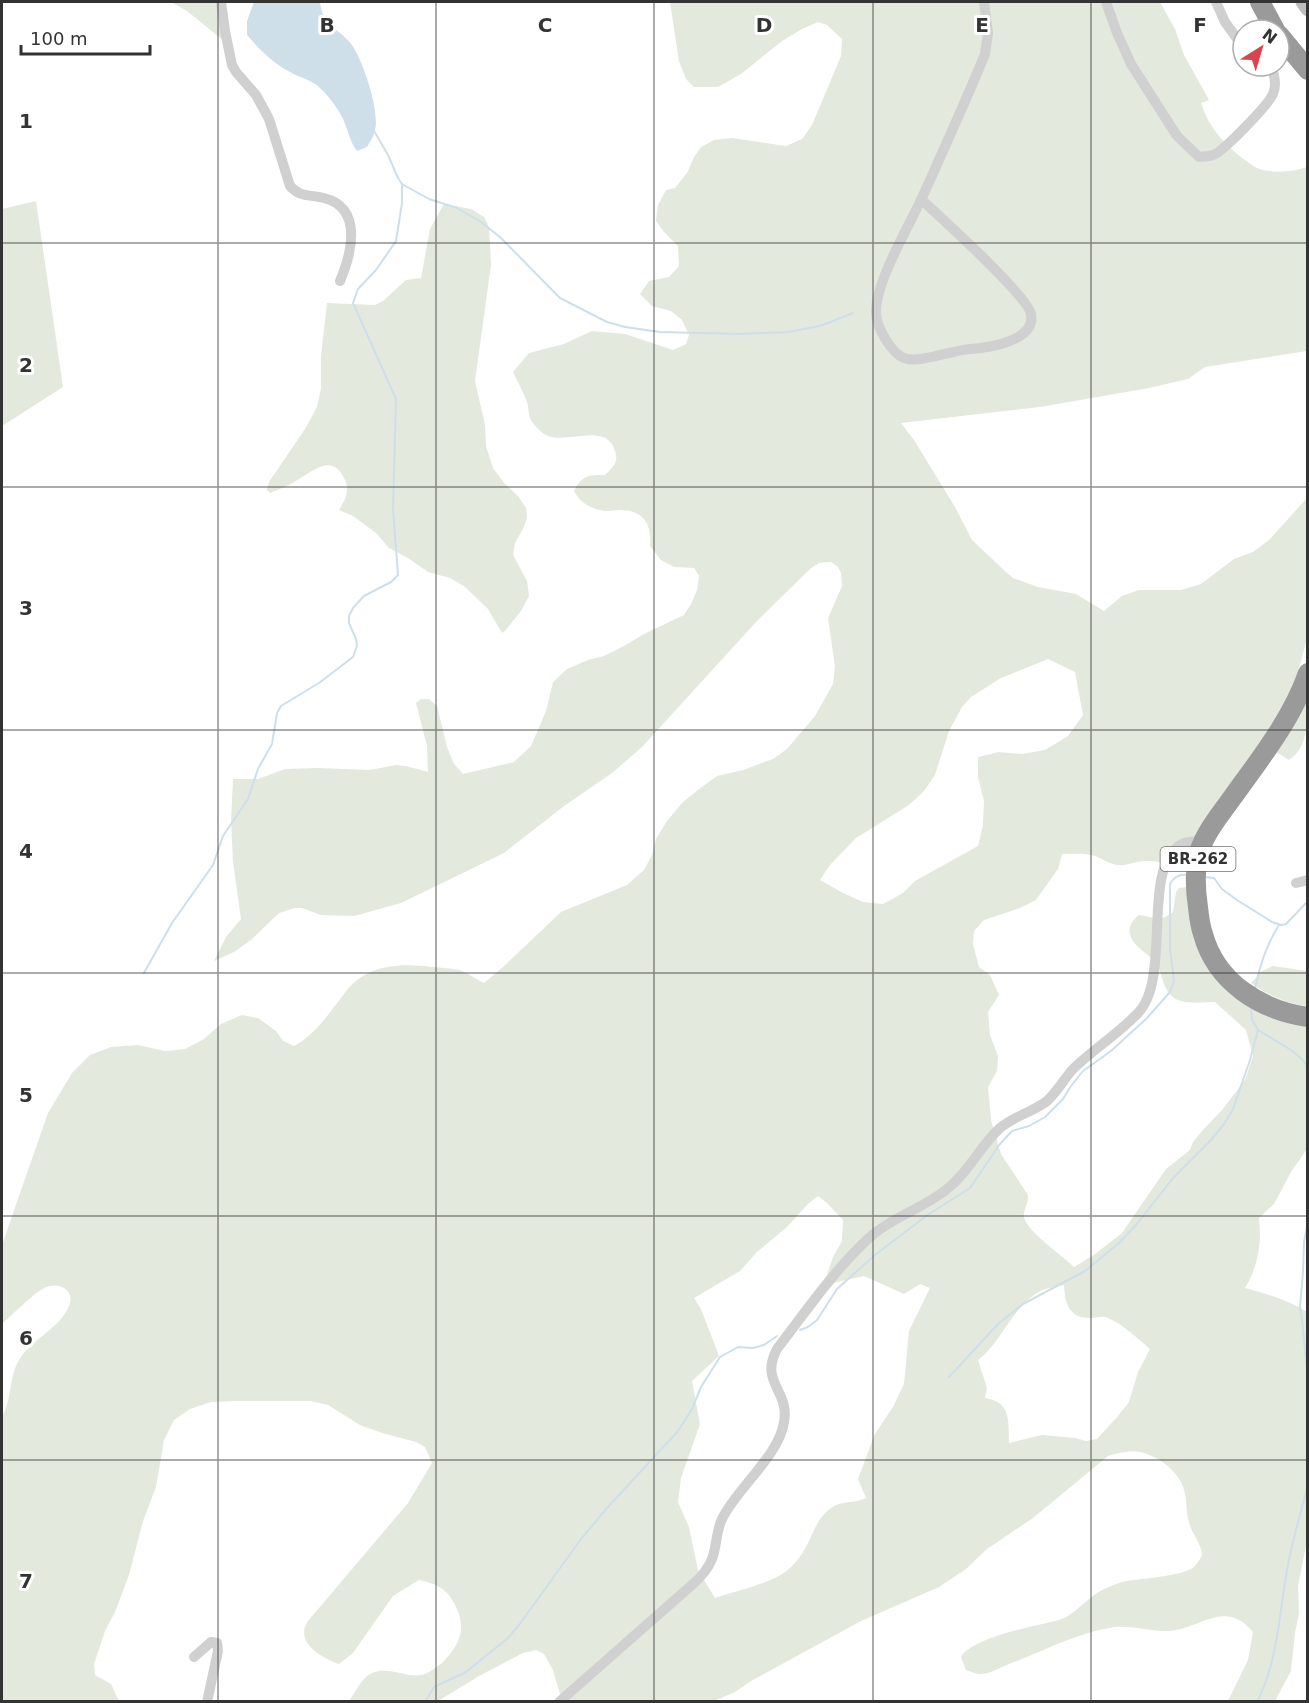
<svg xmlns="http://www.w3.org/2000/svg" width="1309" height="1703" font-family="'DejaVu Sans',sans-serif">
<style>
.green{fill:#e3e9dd;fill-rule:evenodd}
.water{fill:#cedfea}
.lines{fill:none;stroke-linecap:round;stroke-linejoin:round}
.stream{stroke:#cedfea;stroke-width:2}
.street{stroke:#d0d0d0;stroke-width:10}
.secondary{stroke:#bdbdbd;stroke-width:15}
.highway{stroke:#9a9a9a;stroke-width:20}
.grid{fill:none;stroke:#333;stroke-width:1.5;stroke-opacity:0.55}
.labels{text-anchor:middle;stroke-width:6;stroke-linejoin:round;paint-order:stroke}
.shield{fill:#fff;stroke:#707070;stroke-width:1.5}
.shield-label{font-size:15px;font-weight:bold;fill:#333}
.grid-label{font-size:20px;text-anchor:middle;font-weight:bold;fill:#333;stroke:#fff;stroke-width:6;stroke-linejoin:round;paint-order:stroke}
</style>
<rect width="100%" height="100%" fill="#fff"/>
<path class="green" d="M 171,2 L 220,2 L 224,41 L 187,11 Z
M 670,2 L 1160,2 L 1175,29 L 1184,55 L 1209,100 L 1201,103 C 1208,126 1223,143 1242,158 C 1247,161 1252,166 1257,168 C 1273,174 1292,172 1307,167 L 1307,351 L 1205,367 L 1188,379 L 1149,388 L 1040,407 L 901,423 L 914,440 L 955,507 L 972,540 L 1006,572 L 1013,578 L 1038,587 L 1076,594 L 1104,611 L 1122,596 L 1139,590 L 1181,590 L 1201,584 L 1234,559 L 1253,552 L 1269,540 L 1307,498 L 1307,638 L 1296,680 L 1275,721 L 1206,818 L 1200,828 L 1188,872 C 1175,866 1160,860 1146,861 C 1136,861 1127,866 1118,865 C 1109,864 1103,859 1095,856 C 1085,853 1073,854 1062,854 L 1058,869 L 1036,900 L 1020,908 L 984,920 L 974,931 L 973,944 L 979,967 L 990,975 L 999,995 L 988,1012 L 990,1035 L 998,1056 L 997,1071 L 988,1087 L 991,1120 L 1001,1154 L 1028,1195 C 1029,1203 1023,1211 1024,1217 C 1026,1231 1063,1256 1074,1267 L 1094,1255 L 1122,1233 L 1166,1169 L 1190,1150 L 1193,1142 L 1203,1130 L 1222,1110 L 1245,1080 L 1253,1056 L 1246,1030 L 1215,1002 C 1202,1002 1185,1005 1174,998 C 1163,990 1163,976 1157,965 C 1151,954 1133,948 1130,934 C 1128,926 1133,920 1139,915 C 1157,917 1156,924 1173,912 L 1176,892 L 1179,888 L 1187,887 L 1205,955 L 1307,1023 L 1307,1149 L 1291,1172 L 1274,1204 L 1259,1218 C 1262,1242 1258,1267 1245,1288 C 1267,1294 1288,1300 1307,1312 L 1307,1541 L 1298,1586 L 1299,1613 L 1295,1633 L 1291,1671 L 1275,1701 L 1228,1701 L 1248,1660 L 1253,1632 C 1225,1598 1201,1629 1168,1631 C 1149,1632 1129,1624 1109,1628 C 1074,1634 1042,1652 1009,1664 C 1001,1667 988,1675 979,1674 C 975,1674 970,1671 966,1670 L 961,1657 C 973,1637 1036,1626 1059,1620 C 1072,1616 1082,1604 1093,1596 C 1100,1590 1113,1585 1122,1582 C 1139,1578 1182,1577 1194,1567 C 1197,1564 1200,1559 1202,1555 C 1201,1542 1192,1535 1189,1522 C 1186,1512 1187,1504 1185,1494 C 1182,1474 1160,1456 1140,1452 C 1129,1450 1119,1453 1108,1456 L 1033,1518 L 987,1549 L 966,1569 L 939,1587 L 861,1621 L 751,1681 L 735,1692 L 714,1701 L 562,1701 L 553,1670 L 544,1654 L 536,1650 L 523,1653 L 479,1676 L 438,1701 L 349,1701 C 355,1693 362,1677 372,1673 C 389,1666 406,1678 422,1675 C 429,1673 437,1667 442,1663 C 461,1644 468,1627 453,1601 C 446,1588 434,1583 419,1580 L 393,1596 L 353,1653 L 339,1664 C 321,1658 294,1642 308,1621 L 408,1503 L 432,1463 L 425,1447 L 416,1442 L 382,1433 L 360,1425 L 328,1405 L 310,1401 L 235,1401 L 211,1402 L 190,1409 L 174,1420 L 164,1440 L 156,1487 L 143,1521 L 129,1575 L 115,1612 L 105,1631 L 94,1664 L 95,1675 L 111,1684 L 119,1701 L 2,1701 L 2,1417 C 12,1399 9,1377 19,1360 C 32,1338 59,1330 69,1306 C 76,1289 57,1281 44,1288 C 34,1293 11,1316 2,1324 L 2,1245 L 48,1113 L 72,1073 L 90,1055 L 111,1047 L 138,1045 L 165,1051 L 185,1049 L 204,1039 L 221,1024 L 242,1015 L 258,1018 L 276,1031 L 283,1041 L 294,1046 C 317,1034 331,1010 347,990 C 369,964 401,963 432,967 C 441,968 451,968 459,970 C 468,973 476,979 484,983 L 503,967 L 561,912 L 627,885 L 644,870 L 652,855 L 656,839 L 667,821 L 682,803 L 699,789 L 717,776 L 743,770 L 773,759 L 787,749 L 815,716 L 833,684 L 835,666 L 828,618 L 842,586 L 841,573 L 838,567 L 831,562 L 819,563 L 810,569 L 756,622 L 642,747 L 612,773 L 564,806 L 504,853 L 401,903 L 354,916 L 321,915 L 302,908 L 295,908 L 279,913 L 251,940 L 234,952 L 214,961 L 226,937 L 241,919 L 233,862 L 231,820 L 233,779 L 258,779 L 285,769 L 317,768 L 370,770 L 396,765 L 406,766 L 428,772 L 427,746 L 416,703 L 421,699 L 429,699 L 437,706 L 447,747 L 454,764 L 463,774 L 514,762 L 531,746 L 546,711 L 553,682 L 567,669 L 588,660 L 604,656 L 624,646 L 644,634 L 684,615 L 691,604 L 697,590 L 699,576 L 694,568 L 674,567 L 661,560 L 650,546 C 652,523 643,510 619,510 C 613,510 606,512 600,510 C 589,508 579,501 574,491 C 582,475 589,475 605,475 C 613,467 619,462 615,451 C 606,420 564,447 544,434 C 540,431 533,424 531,420 C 528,415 529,408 527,402 C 523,392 518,382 513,372 L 529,353 L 564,344 L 592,331 L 625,334 L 673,350 L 686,344 L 689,335 L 682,320 L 671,311 L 652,306 L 640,294 L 649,281 L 669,277 L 679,266 L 678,246 L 664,232 L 656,221 L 658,205 L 666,190 L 675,188 L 687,173 L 694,157 L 701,147 L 714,140 L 732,138 L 786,146 L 802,139 L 812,125 L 841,56 L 842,39 L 827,25 L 818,22 L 802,29 L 782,41 L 741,74 L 718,87 L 694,87 L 686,79 L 679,61 ZM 1048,659 L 1075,672 L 1083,715 L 1068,736 L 1045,750 L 1022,754 L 999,752 L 978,757 L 978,777 L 984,801 L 983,825 L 978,846 L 915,881 L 903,893 L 883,904 L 863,902 L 843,893 L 820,880 L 830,865 L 856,838 L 909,805 L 924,791 L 935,775 L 949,731 L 962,707 L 971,697 L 1001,678 ZM 818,1196 L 827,1203 L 843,1220 L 842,1241 L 833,1257 L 827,1275 L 833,1283 L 864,1276 L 904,1294 L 920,1284 L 930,1288 L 909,1331 L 904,1384 L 893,1407 L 875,1434 L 858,1479 L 866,1498 C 854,1504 842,1500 831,1508 C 817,1518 814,1532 806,1547 C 802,1554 796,1563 789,1569 C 773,1583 736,1591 715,1598 L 698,1570 L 689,1527 L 678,1502 L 681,1478 L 700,1424 L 692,1381 L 719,1356 L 701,1309 L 694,1298 L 740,1271 L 757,1252 L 787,1227 L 808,1204 ZM 1064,1285 C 1065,1303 1068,1317 1089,1318 C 1096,1318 1102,1315 1108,1318 C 1124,1325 1137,1338 1150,1349 L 1138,1372 L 1129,1402 L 1118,1416 L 1097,1439 L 1086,1441 L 1075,1438 L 1042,1435 L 1009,1443 C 1008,1422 1012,1402 985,1398 L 987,1388 L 978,1360 C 1002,1342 1011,1309 1037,1293 C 1044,1288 1055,1287 1064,1285 Z
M 36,201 L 63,387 L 2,426 L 2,209 Z
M 444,204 L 471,209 L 484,217 L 489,227 L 491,265 L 475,381 L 485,425 L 486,446 L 493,468 L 504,483 L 518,496 L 526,508 L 527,518 L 523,529 L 515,543 L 513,555 L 527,581 L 529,596 L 521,611 L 505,631 L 502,633 L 488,609 L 464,586 L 450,578 L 428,572 L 408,558 L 389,548 L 376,533 L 353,516 L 339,510 C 345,500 350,492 345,480 C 333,454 317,468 299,479 C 290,485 280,489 270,493 L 267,490 L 269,482 L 305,429 L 317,407 L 321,389 L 321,356 L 327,303 L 375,305 L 383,301 L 406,280 L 421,278 L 430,229 Z
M 1307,698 C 1307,722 1309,747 1289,760 L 1274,751 Z
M 1273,966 L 1307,971 L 1307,1006 C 1287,1004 1268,995 1251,983 L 1262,971 Z"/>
<path class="water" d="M 254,2 L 320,2 C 323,28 338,27 352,45 C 363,61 380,111 375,130 C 374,136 370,142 367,147 L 357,151 C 349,141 348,128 342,117 C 337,107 327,94 319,87 C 310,79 300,78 290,72 C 273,63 259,49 247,35 L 247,21 Z"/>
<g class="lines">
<path class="stream" d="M 373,129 L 388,155 L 398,178 L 402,184 L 429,199 L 457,208 L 481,222 L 500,237 L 560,298 L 607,322 L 625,327 L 660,332 L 741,334 L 764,333 L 788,332 L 820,326 L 853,313
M 1205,877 L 1214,878 L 1222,889 L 1237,900 L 1272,922 L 1281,925 L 1286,924 L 1308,901
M 144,973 L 172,923 L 213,865 L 223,836 L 248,799 L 258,769 L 272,744 L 277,713 L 281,706 L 319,683 L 353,657 L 357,646 L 356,639 L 349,623 L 349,616 L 353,608 L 364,596 L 391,582 L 398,575 L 393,509 L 396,399 L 353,303 L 358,289 L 376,270 L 396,241 L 402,203 L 402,184
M 1255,989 C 1260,965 1266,946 1279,925
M 1251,1007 L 1252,1020 L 1258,1030 L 1291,1050 L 1302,1059 L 1308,1067
M 1308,1222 L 1304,1242 L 1303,1272 L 1300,1306 L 1302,1320 L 1308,1380
M 800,1330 L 808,1327 L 817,1320 L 837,1289 L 875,1255 L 926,1216 L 970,1188 L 1000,1144 L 1012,1131 L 1029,1126 L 1045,1117 L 1063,1099 L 1071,1086 L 1083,1071 L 1111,1051 L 1147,1018 L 1170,992 L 1174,981 L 1170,949 L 1170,884 C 1174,876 1180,874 1188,875
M 949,1377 L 998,1324 L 1023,1304 L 1085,1271 L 1119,1243 L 1136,1225 L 1173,1178 L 1211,1140 L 1224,1124 L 1233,1109 L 1250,1060 L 1258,1030
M 425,1702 L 434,1687 L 466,1672 L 508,1638 L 519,1625 L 581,1539 L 607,1508 L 678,1431 L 692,1409 L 701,1387 L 720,1357 L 738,1347 L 753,1348 L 764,1345 L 777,1336
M 1257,1702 C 1278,1661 1279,1615 1287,1570 C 1292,1541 1301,1513 1308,1484"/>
<path class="street" d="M 221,2 L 225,31 L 232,65 L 236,72 L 256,95 L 269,119 L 290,186 C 301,198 309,194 324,198 C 364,208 351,255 340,281
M 1106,2 L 1117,33 L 1131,64 L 1177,136 L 1199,157 C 1203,156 1209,157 1213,155 C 1223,152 1268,105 1273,94 C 1277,85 1274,76 1272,66
M 1216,2 L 1225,22 L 1243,47
M 921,199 C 941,218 1027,295 1031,314 C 1036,341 988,348 970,349 C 953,350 918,364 904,358 C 891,353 876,326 876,313 C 875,283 908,228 921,200 C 943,151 965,103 985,54 L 988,33 L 984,2
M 1296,883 L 1308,880
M 194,1657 L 211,1642 L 217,1643 L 218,1651 L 207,1702
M 559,1702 L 693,1584 C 701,1577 708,1569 712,1559 C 717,1546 716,1531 722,1519 C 737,1488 779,1456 784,1422 C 790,1390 759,1383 777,1349 C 807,1310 834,1270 870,1237 C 892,1217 924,1208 947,1189 C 969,1172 980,1146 1000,1128 C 1014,1116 1033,1112 1047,1101 C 1057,1092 1064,1079 1073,1069 C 1094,1049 1119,1033 1138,1013 C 1172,978 1141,870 1180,845 C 1187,841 1195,841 1202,842"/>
<path class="secondary" d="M 1303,2 L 1308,9"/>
<path class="highway" d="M 1260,2 L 1275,30
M 1279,35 L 1308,70
M 1308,673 C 1292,719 1260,759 1232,798 C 1222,812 1211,825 1204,840 C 1194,859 1195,887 1198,907 C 1199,916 1200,926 1203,934 C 1216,982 1260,1010 1308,1017"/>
</g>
<path class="grid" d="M 218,2 L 218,1702M 436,2 L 436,1702M 654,2 L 654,1702M 873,2 L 873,1702M 1091,2 L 1091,1702M 2,243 L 1308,243M 2,487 L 1308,487M 2,730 L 1308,730M 2,973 L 1308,973M 2,1216 L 1308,1216M 2,1460 L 1308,1460"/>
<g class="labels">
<rect class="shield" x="1160.5" y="847" width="75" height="24" rx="4.5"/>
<g class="shield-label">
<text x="1198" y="864">BR-262</text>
</g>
</g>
<g class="grid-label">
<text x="327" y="32">B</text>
<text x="545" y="32">C</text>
<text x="764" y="32">D</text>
<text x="982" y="32">E</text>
<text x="1200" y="32">F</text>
<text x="26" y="128">1</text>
<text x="26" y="372">2</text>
<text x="26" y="615">3</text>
<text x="26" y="858">4</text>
<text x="26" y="1102">5</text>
<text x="26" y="1345">6</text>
<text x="26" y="1588">7</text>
</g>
<rect width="1309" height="1703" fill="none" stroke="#333333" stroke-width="6"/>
<g transform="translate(1261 48) rotate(37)"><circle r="28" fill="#ffffff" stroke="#adadad" stroke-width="1.5"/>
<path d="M0-4.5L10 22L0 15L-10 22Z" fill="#d9454e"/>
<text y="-9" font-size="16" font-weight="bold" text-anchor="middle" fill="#333333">N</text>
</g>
<path d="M21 45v9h129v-9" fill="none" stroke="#333333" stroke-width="3"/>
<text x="30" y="45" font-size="18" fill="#333333" stroke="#ffffff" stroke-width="4.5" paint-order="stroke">100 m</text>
</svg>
